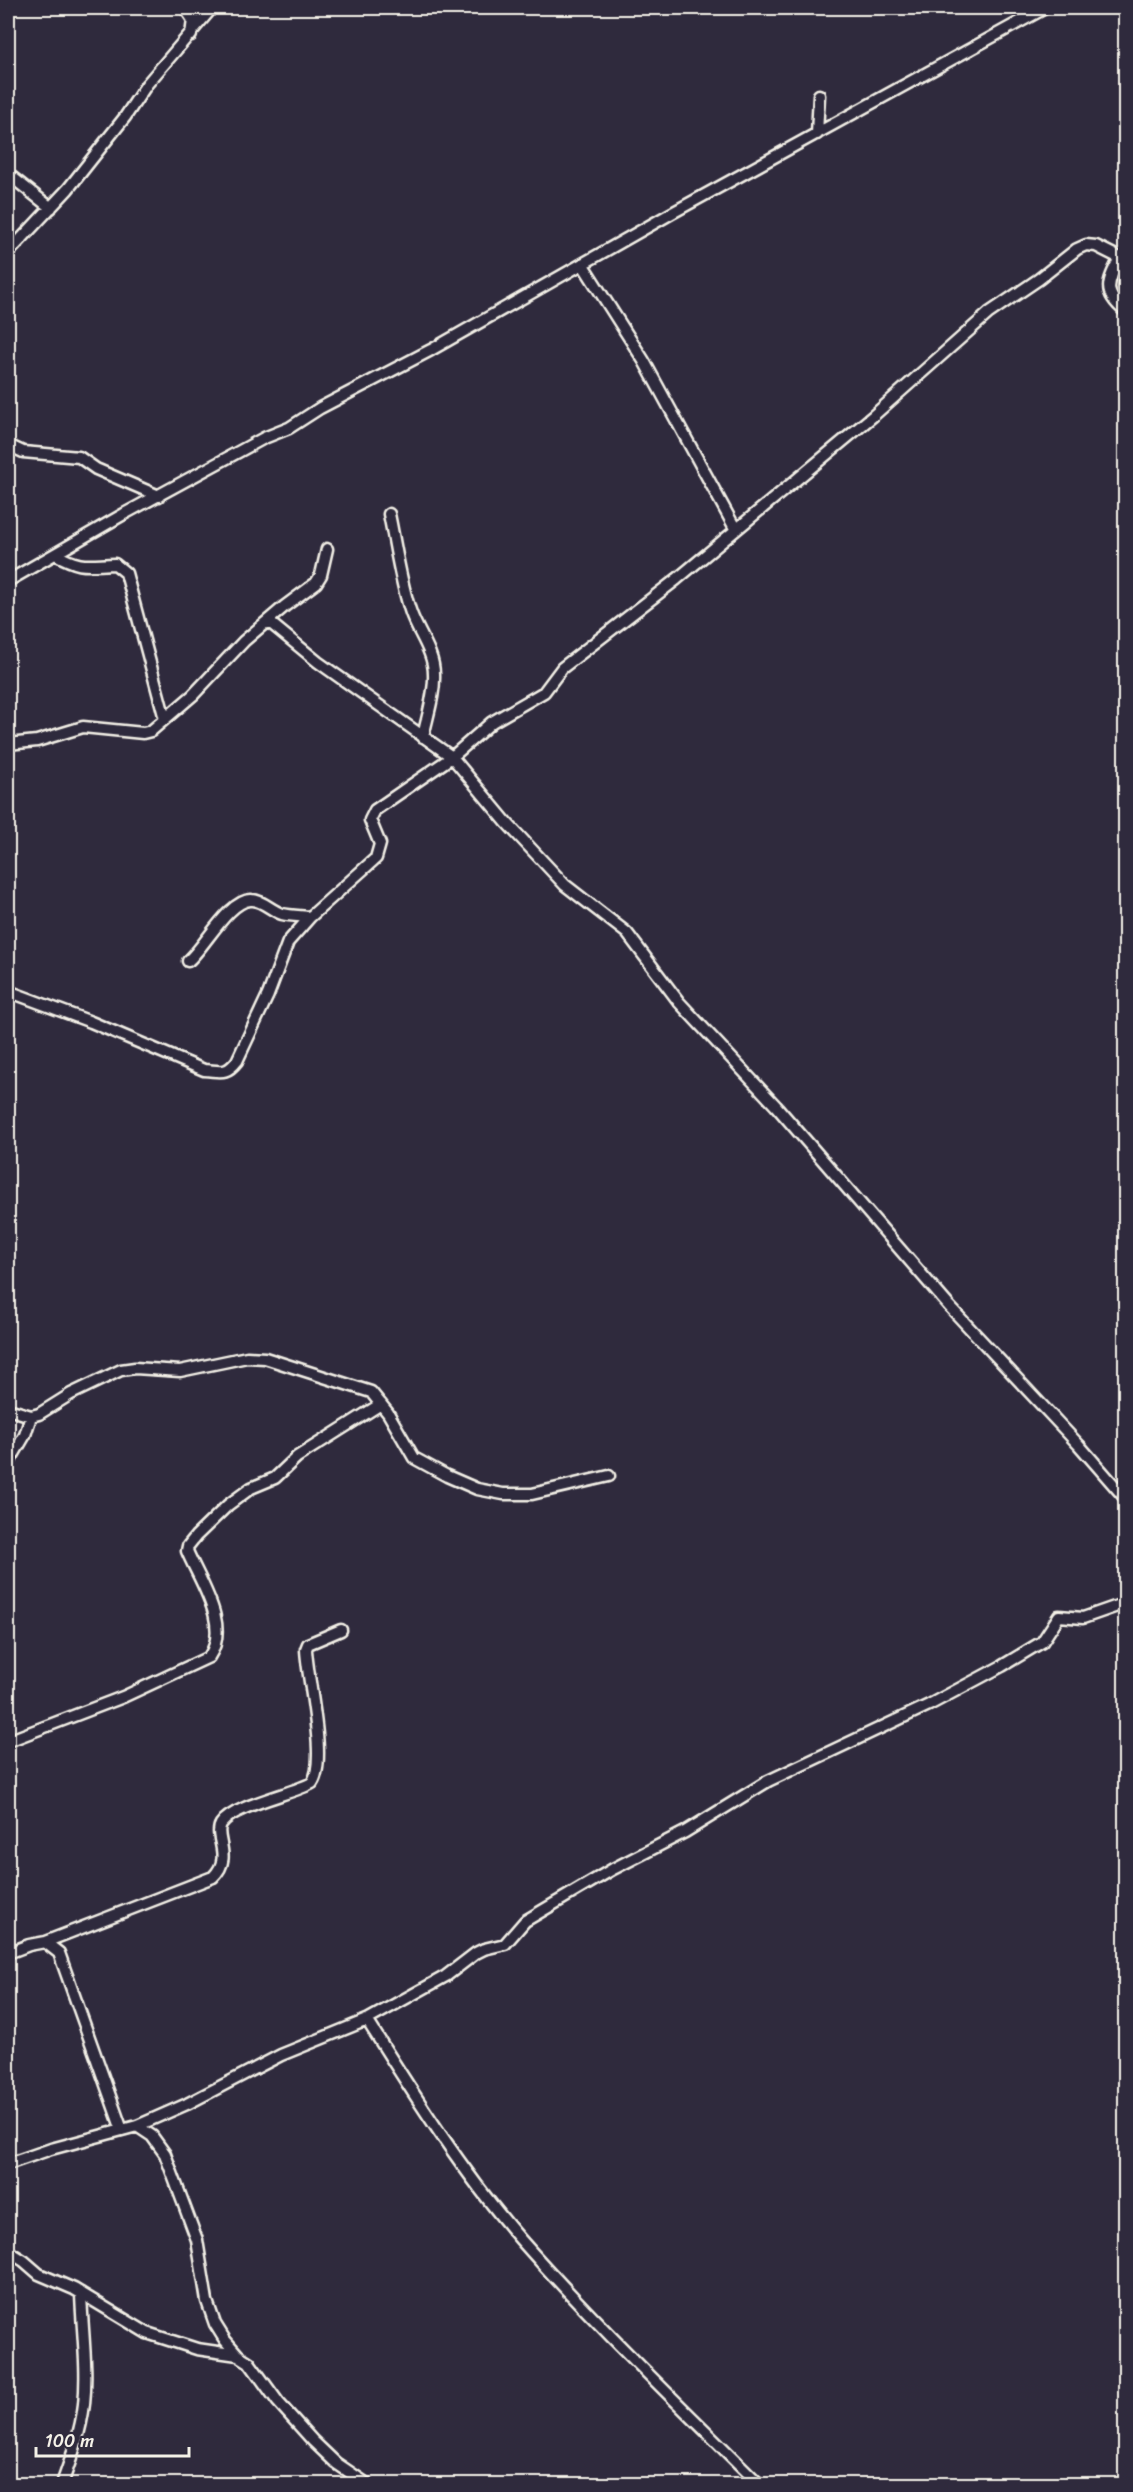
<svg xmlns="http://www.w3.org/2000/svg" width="1133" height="2492" font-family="Sriracha,sans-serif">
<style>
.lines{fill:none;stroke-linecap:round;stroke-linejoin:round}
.minor-casing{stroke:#f4f1e8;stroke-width:15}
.minor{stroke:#2f2a3d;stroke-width:10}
</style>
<rect width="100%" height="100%" fill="#2f2a3d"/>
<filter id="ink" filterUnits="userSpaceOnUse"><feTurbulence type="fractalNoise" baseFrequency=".0167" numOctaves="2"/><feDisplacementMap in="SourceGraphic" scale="12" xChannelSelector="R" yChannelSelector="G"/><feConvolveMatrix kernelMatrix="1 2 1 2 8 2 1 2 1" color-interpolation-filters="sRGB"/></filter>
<g filter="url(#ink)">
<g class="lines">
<g class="minor-casing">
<path id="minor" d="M 185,8 L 193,20 L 191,35
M 817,134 L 819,95
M 8,174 L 51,208
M 8,253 L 68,189 L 125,117 L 147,84 L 212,8
M 1125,257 L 1120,258 C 1107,283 1102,293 1126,312
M 583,265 L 644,361 L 736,530
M 8,445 L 23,452 L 79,457 L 96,469 L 159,496
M 389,514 C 396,547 400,581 411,613 C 418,633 434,652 434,674 C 435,694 427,717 423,737
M 55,554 C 82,569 86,565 115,564 L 126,573 L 165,719
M 8,581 L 124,514 L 264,438 L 289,428 L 320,408 L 431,350 L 672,213 L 1045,8
M 268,621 L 318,662 L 452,757 L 507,823 L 565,885 L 627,933 L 679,1002 L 776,1106 L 949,1306 L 1079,1445 L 1126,1499
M 8,744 L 37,741 L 83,727 L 143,733 L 151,731 L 193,695 L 244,641 L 285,606 L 316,583 L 321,575 L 327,549
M 188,961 C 204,948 230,898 252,900 C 262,900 272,911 282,914 C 291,916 301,916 310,917 L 376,858 L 380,844 L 370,820 L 375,810 L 452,757 L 492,722 L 544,692 L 562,668 L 677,579 L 873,416 L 989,313 L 1039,279 L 1077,249 L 1086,245 L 1096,246 L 1120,258
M 8,991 L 91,1022 L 204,1070 C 221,1071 226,1075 237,1061 L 268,995 L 288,942 L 310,917
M 8,1409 L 31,1416 L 39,1414 L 71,1394 L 121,1370 L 135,1368 L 180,1371 L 247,1357 L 265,1358 L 371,1392 L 388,1413 L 414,1458 L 447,1476 L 477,1489 L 503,1494 L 532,1494 L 609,1476
M 8,1464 L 25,1435 L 31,1416
M 8,1741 L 123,1697 L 209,1657 C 231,1625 200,1582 187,1551 L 188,1546 L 196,1536 L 228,1505 L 251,1488 L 275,1478 L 297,1457 L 381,1404
M 45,1942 L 213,1877 C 234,1857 213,1837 221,1824 C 232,1806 292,1794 312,1783 C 328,1761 307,1679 306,1649 L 308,1644 L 341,1630
M 8,1953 L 29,1945 L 45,1942 L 59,1953 L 122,2130
M 367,2020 C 414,2095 463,2173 521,2240 C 596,2325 679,2404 759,2484
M 137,2126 L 152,2136 L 165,2154 L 197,2240 L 207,2301 L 215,2324 L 225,2340 L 238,2355 L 249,2362 L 278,2402 L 313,2441 L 336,2463 L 367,2484
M 8,2164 L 51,2149 L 137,2126 L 187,2104 L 281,2055 L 367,2020 L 446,1976 L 476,1953 L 484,1949 L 505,1944 L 525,1921 L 613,1869 L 685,1832 L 768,1781 L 929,1705 L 1002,1666 L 1042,1642 L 1059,1616 L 1083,1618 L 1126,1603
M 8,2251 L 24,2261 L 39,2274 L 74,2289 L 147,2333 L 197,2349 L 238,2355
M 62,2484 C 71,2459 81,2431 84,2404 C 88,2368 82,2330 81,2293
M 1124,2484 L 1126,2483"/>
</g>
<use href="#minor" class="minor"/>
</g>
</g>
<rect width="1133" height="2492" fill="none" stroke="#2f2a3d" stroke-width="30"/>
<rect x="15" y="15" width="1103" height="2462" fill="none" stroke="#f4f1e8" stroke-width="2" filter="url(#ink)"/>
<path d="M36 2447v9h153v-9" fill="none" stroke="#f4f1e8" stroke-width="3"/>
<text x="45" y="2447" font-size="18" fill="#f4f1e8" stroke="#2f2a3d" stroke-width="4.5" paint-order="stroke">100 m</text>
</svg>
